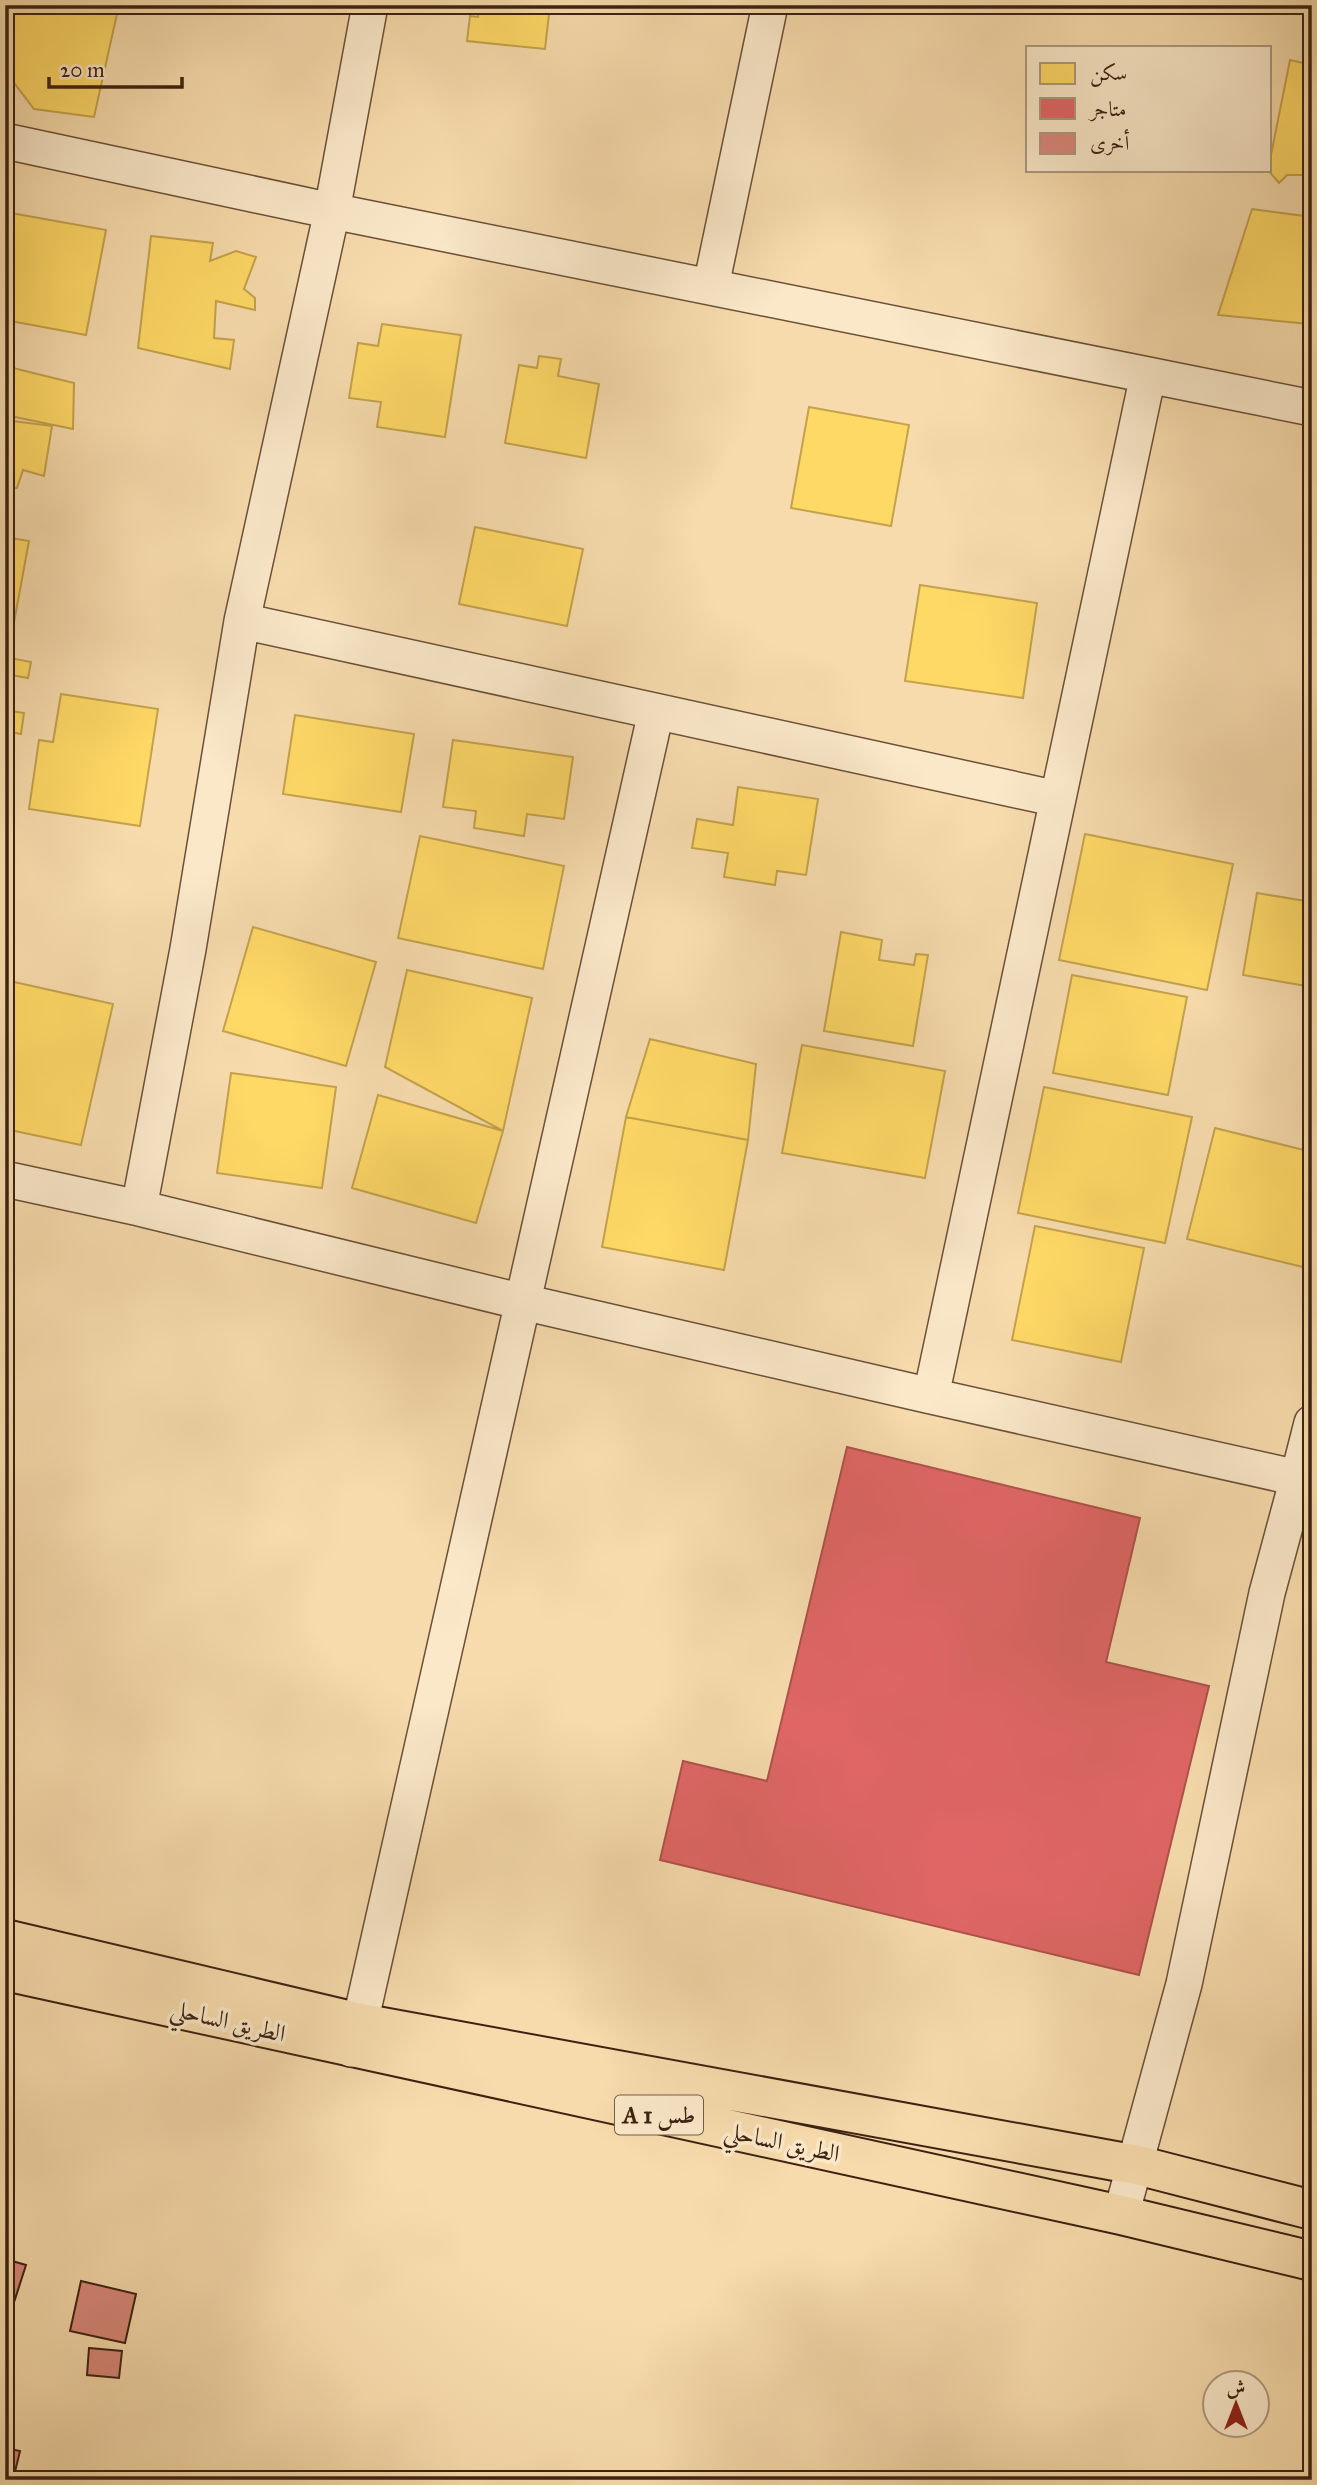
<svg xmlns="http://www.w3.org/2000/svg" width="1317" height="2485" font-family="'IM FELL Great Primer',Amiri,serif">
<style>
.homes{fill:#ffd966;stroke:#c4a24c;stroke-width:2}
.shops{fill:#e06666;stroke:#af524c;stroke-width:2}
.building{fill:#d9887a;stroke:#3c2211;stroke-width:2}
.lines{fill:none;stroke-linecap:round;stroke-linejoin:round}
.street-casing{stroke:#6b5038;stroke-width:38}
.highway-casing{stroke:#3c2211;stroke-width:42}
.street{stroke:#fae8c9;stroke-width:35}
.highway{stroke:#f7dbac;stroke-width:38}
.labels{text-anchor:middle;stroke-width:7;stroke-linejoin:round;paint-order:stroke}
.shield{fill:#fae8c9;stroke:#755d48;stroke-width:2}
.shield-label{font-size:23px;font-weight:bold;fill:#3c2211}
.street-label{font-size:24px;fill:#3c2211;stroke:#fae8c9}
</style>
<rect width="100%" height="100%" fill="#f7dbac"/>
<filter id="stains"><feTurbulence type="fractalNoise" baseFrequency=".00286" numOctaves="4"/><feColorMatrix values="0 0 0 0 .2 0 0 0 0 .09 0 0 0 0 .02 0 0 0 .5 -.17"/></filter>
<radialGradient id="worn" r=".72"><stop offset=".6" stop-color="#630" stop-opacity="0"/><stop offset="1" stop-color="#630" stop-opacity=".3"/></radialGradient>
<path class="homes" d="M 15,5 L 119,5 L 94,117 L 34,109 L 5,71 Z
M 475,5 L 550,5 L 545,49 L 467,41 L 470,16 L 478,17 L 479,11 L 474,10 Z
M 1290,60 L 1312,65 L 1312,175 L 1287,175 L 1279,183 L 1268,170 Z
M 1252,209 L 1312,217 L 1312,347 L 1309,324 L 1218,315 Z
M 11,213 L 106,230 L 86,335 L 5,320 L 5,243 Z
M 151,236 L 213,243 L 210,261 L 236,251 L 256,257 L 244,289 L 255,298 L 255,310 L 216,301 L 214,338 L 234,340 L 230,369 L 138,348 Z
M 382,324 L 461,335 L 445,437 L 377,427 L 381,402 L 349,398 L 358,343 L 378,346 Z
M 539,356 L 561,359 L 558,376 L 599,384 L 586,458 L 505,443 L 519,365 L 537,368 Z
M 5,366 L 74,383 L 73,429 L 5,415 Z
M 809,407 L 909,425 L 891,526 L 791,508 Z
M 5,420 L 52,426 L 44,476 L 23,470 L 17,488 L 5,486 Z
M 475,527 L 583,549 L 567,626 L 459,604 Z
M 5,537 L 29,541 L 12,633 L 5,632 Z
M 920,585 L 1037,603 L 1023,698 L 905,681 Z
M 5,657 L 31,662 L 28,678 L 5,674 Z
M 61,694 L 158,709 L 140,826 L 29,809 L 39,740 L 53,742 Z
M 5,710 L 24,713 L 21,734 L 5,731 Z
M 295,715 L 414,734 L 401,812 L 283,794 Z
M 453,740 L 573,757 L 564,819 L 527,814 L 524,836 L 474,828 L 476,811 L 443,807 Z
M 738,787 L 818,799 L 806,875 L 777,871 L 775,885 L 724,877 L 728,853 L 692,848 L 697,819 L 733,825 Z
M 1085,834 L 1233,864 L 1207,990 L 1059,960 Z
M 420,836 L 564,866 L 543,969 L 398,938 Z
M 1257,893 L 1312,902 L 1312,987 L 1243,975 Z
M 253,927 L 376,962 L 346,1066 L 223,1031 Z
M 841,932 L 882,940 L 879,960 L 914,965 L 916,954 L 928,955 L 913,1046 L 824,1031 Z
M 407,970 L 532,998 L 503,1131 L 385,1067 Z
M 1072,975 L 1187,997 L 1168,1095 L 1053,1073 Z
M 5,980 L 113,1004 L 81,1145 L 5,1129 Z
M 650,1039 L 756,1064 L 748,1140 L 626,1117 Z
M 802,1045 L 945,1071 L 925,1178 L 782,1153 Z
M 231,1073 L 336,1087 L 322,1188 L 217,1173 Z
M 1044,1087 L 1192,1117 L 1165,1243 L 1018,1213 Z
M 378,1095 L 503,1131 L 476,1223 L 352,1188 Z
M 626,1117 L 748,1140 L 724,1270 L 602,1247 Z
M 1215,1128 L 1312,1152 L 1311,1269 L 1187,1239 Z
M 1035,1226 L 1144,1248 L 1121,1362 L 1012,1340 Z"/>
<path class="shops" d="M 847,1447 L 1140,1518 L 1106,1662 L 1209,1686 L 1139,1975 L 660,1860 L 683,1761 L 767,1781 Z"/>
<path class="building" d="M 5,2259 L 26,2265 L 8,2321 L 5,2320 Z
M 81,2281 L 136,2294 L 125,2343 L 70,2331 Z
M 89,2348 L 122,2351 L 119,2378 L 87,2375 Z
M 5,2448 L 20,2451 L 13,2480 L 5,2480 Z"/>
<g class="lines">
<g class="street-casing">
<path id="street" d="M 370,5 L 332,211 L 242,621 L 1058,799
M 5,141 L 332,211 L 1312,408
M 711,286 L 770,5
M 5,1179 L 139,1208 L 523,1302 L 931,1396
M 139,1208 L 188,949 L 242,621
M 1312,1423 L 1298,1478 L 1312,1481
M 351,2049 L 360,2023 L 656,712
M 1121,2215 L 1184,1984 L 1267,1593 L 1298,1478 L 931,1396 L 1148,375"/>
</g>
<g class="highway-casing">
<path id="highway" d="M 5,1939 L 360,2023 L 1137,2165 L 1312,2210
M 5,1971 L 1121,2215 L 1312,2261"/>
</g>
<use href="#street" class="street"/>
<use href="#highway" class="highway"/>
</g>
<g class="labels">
<rect class="shield" x="615" y="2095.5" width="88" height="39" rx="5"/>
<g class="shield-label">
<text x="659" y="2123">A 1 طس</text>
</g>
<g class="street-label">
<text transform="translate(228 2021) rotate(13)" y="8">الطريق الساحلي</text>
<text transform="translate(782 2142) rotate(12)" y="8">الطريق الساحلي</text>
</g>
</g>
<rect width="1317" height="2485" fill="none" stroke="#f7dbac" stroke-width="28"/>
<rect x="7" y="7" width="1303" height="2471" fill="none" stroke="#3c2211" stroke-width="3.5"/>
<rect x="14" y="14" width="1289" height="2457" fill="none" stroke="#3c2211" stroke-width="2"/>
<rect x="1026" y="46" width="245" height="126" fill="#fae8c9" stroke="#ae997f" stroke-width="2"/>
<rect x="1040" y="63" width="35" height="21" fill="#ffd966" stroke="#ae997f" stroke-width="2"/>
<text x="1090" y="80" font-size="21" fill="#3c2211">سكن</text>
<rect x="1040" y="98" width="35" height="21" fill="#e06666" stroke="#ae997f" stroke-width="2"/>
<text x="1090" y="116" font-size="21" fill="#3c2211">متاجر</text>
<rect x="1040" y="133" width="35" height="21" fill="#d9887a" stroke="#ae997f" stroke-width="2"/>
<text x="1090" y="150" font-size="21" fill="#3c2211">أخرى</text>
<g transform="translate(1236 2404)"><circle r="33" fill="#fae8c9" stroke="#ae997f" stroke-width="2"/>
<path d="M0-5L12 26L0 18L-12 26Z" fill="#8f2418"/>
<text y="-10" font-size="19" font-weight="bold" text-anchor="middle" fill="#3c2211">ش</text>
</g>
<path d="M49 77v10h133v-10" fill="none" stroke="#3c2211" stroke-width="3.5"/>
<text x="60" y="77" font-size="21" fill="#3c2211" stroke="#fae8c9" stroke-width="5" paint-order="stroke">20 m</text>
<rect width="100%" height="100%" filter="url(#stains)"/>
<rect width="100%" height="100%" fill="url(#worn)"/>
</svg>
